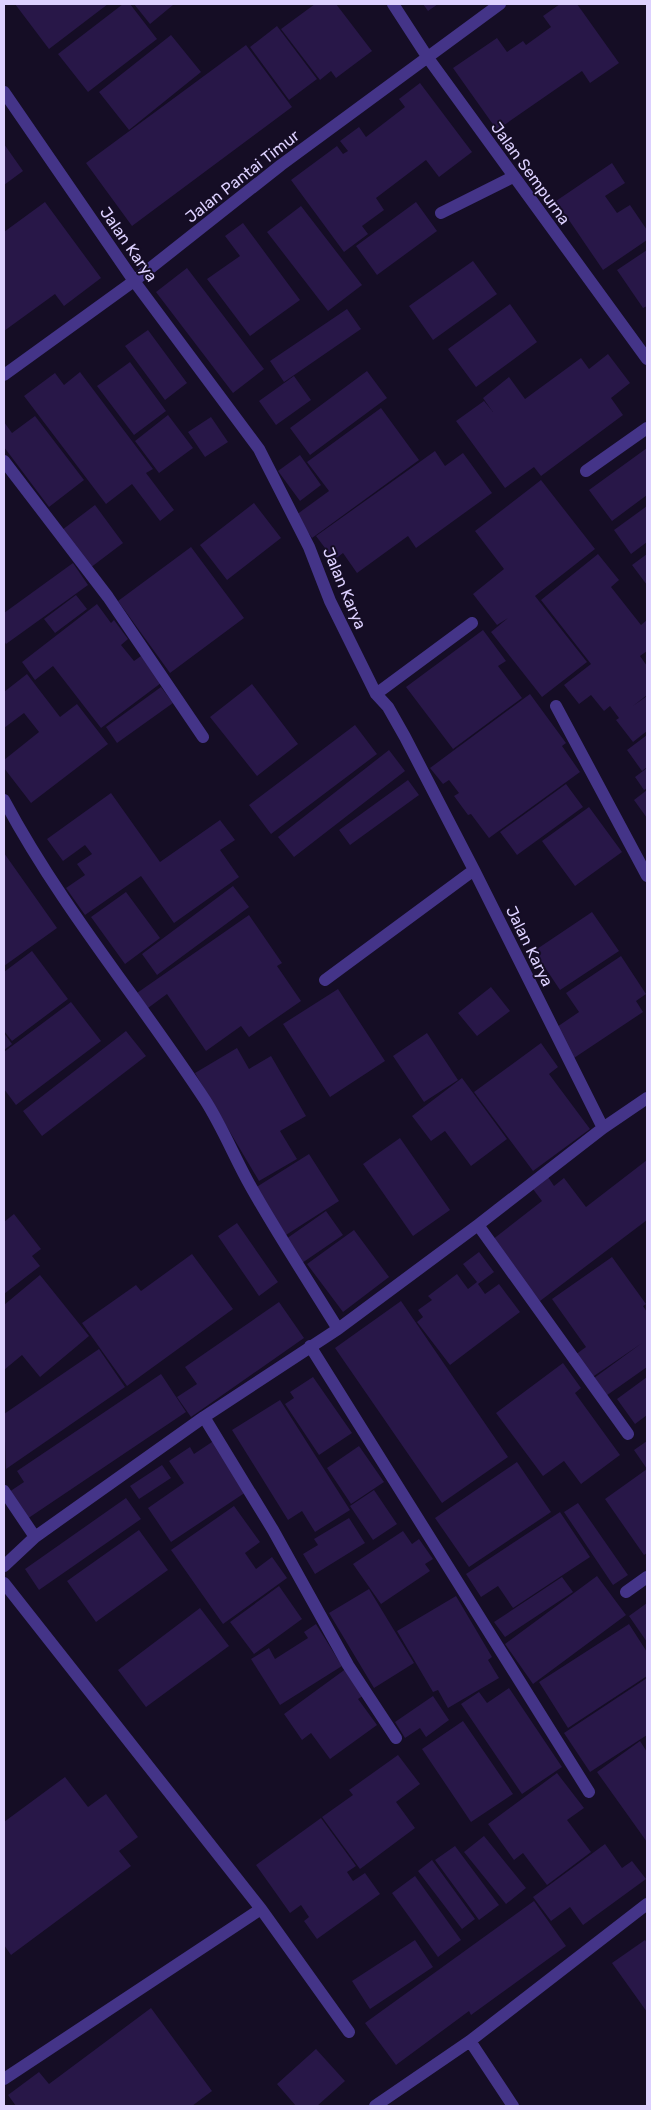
<svg xmlns="http://www.w3.org/2000/svg" width="651" height="2110" font-family="Rubik,sans-serif">
<style>
.building{fill:#281748}
.lines{fill:none;stroke-linecap:round;stroke-linejoin:round}
.minor{stroke:#443488;stroke-width:12}
.labels{text-anchor:middle;stroke-width:4;stroke-linejoin:round;paint-order:stroke}
.street-label{font-size:16px;fill:#ddd1ff;stroke:#150d25}
</style>
<rect width="100%" height="100%" fill="#150d25"/>
<path class="building" d="M 15,4 L 108,4 L 49,49 Z
M 123,4 L 130,4 L 157,39 L 88,92 L 58,54 Z
M 134,4 L 171,4 L 173,5 L 150,24 Z
M 315,4 L 336,4 L 372,51 L 336,78 L 331,71 L 320,80 L 281,29 Z
M 423,4 L 438,4 L 428,11 Z
M 560,4 L 577,4 L 619,63 L 590,83 L 582,71 L 497,130 L 453,68 L 497,38 L 507,52 L 523,41 L 526,45 L 551,27 L 543,16 Z
M 277,26 L 317,79 L 289,100 L 250,47 Z
M 171,35 L 201,72 L 129,130 L 99,92 Z
M 246,45 L 292,107 L 132,226 L 86,163 Z
M 420,83 L 472,152 L 439,177 L 426,160 L 376,198 L 384,210 L 362,226 L 368,234 L 344,252 L 291,180 L 337,146 L 343,154 L 348,151 L 340,141 L 359,127 L 366,137 L 405,107 L 399,99 Z
M 4,144 L 23,171 L 4,185 Z
M 612,163 L 625,183 L 605,196 L 617,213 L 630,205 L 647,230 L 647,240 L 603,270 L 556,201 Z
M 45,202 L 101,278 L 64,306 L 55,294 L 4,331 L 4,232 Z
M 416,202 L 437,231 L 377,275 L 356,246 Z
M 301,206 L 362,285 L 328,311 L 267,232 Z
M 243,223 L 300,300 L 250,336 L 207,279 L 240,256 L 225,236 Z
M 647,250 L 647,306 L 643,308 L 617,270 Z
M 473,261 L 497,294 L 433,340 L 409,306 Z
M 187,268 L 264,369 L 233,393 L 156,292 Z
M 510,304 L 537,342 L 476,387 L 448,349 Z
M 347,309 L 361,329 L 284,382 L 270,361 Z
M 148,330 L 187,383 L 165,400 L 125,346 Z
M 608,354 L 630,383 L 611,398 L 623,415 L 541,476 L 534,467 L 505,488 L 456,421 L 484,401 L 493,412 L 483,398 L 509,377 L 525,399 L 581,358 L 589,369 Z
M 130,362 L 166,411 L 134,435 L 97,386 Z
M 367,371 L 387,398 L 310,455 L 290,428 Z
M 80,372 L 153,469 L 146,473 L 174,510 L 160,521 L 132,484 L 106,504 L 24,396 L 55,373 L 64,385 Z
M 294,376 L 311,400 L 276,425 L 259,401 Z
M 381,408 L 419,460 L 312,538 L 296,515 L 329,491 L 307,462 Z
M 168,415 L 193,448 L 159,473 L 135,441 Z
M 35,416 L 84,480 L 49,507 L 4,447 L 4,422 L 12,433 Z
M 211,417 L 228,442 L 205,457 L 188,432 Z
M 647,448 L 647,495 L 612,521 L 589,490 Z
M 435,451 L 445,466 L 463,453 L 492,493 L 416,548 L 408,536 L 357,573 L 343,553 L 334,560 L 316,536 Z
M 300,455 L 321,485 L 300,501 L 278,471 Z
M 541,480 L 595,549 L 535,596 L 587,662 L 542,697 L 491,632 L 508,618 L 497,625 L 473,594 L 504,569 L 475,531 Z
M 254,503 L 281,538 L 227,580 L 200,545 Z
M 95,505 L 123,543 L 90,568 L 62,530 Z
M 647,506 L 647,542 L 631,554 L 614,530 Z
M 191,547 L 244,618 L 170,673 L 118,601 Z
M 598,554 L 619,580 L 611,587 L 641,625 L 647,620 L 647,651 L 640,656 L 647,666 L 647,695 L 633,706 L 647,696 L 647,731 L 633,742 L 616,720 L 619,718 L 610,706 L 604,711 L 591,695 L 579,704 L 564,685 L 591,664 L 541,600 Z
M 647,554 L 647,585 L 632,565 Z
M 73,563 L 88,585 L 6,644 L 4,641 L 4,613 Z
M 76,595 L 87,609 L 55,633 L 44,619 Z
M 97,604 L 111,623 L 114,620 L 128,639 L 121,645 L 134,661 L 141,656 L 161,683 L 101,728 L 53,666 L 35,680 L 22,662 Z
M 483,630 L 506,661 L 498,666 L 522,698 L 453,749 L 406,687 Z
M 27,674 L 60,717 L 77,704 L 108,744 L 31,803 L 4,768 L 4,760 L 39,732 L 24,713 L 4,728 L 4,692 Z
M 252,684 L 298,744 L 257,776 L 210,717 Z
M 161,687 L 173,703 L 117,743 L 106,727 Z
M 530,694 L 566,743 L 562,746 L 580,772 L 489,838 L 471,814 L 468,815 L 454,796 L 459,793 L 449,780 L 443,784 L 430,768 Z
M 355,725 L 377,754 L 271,834 L 249,805 Z
M 647,735 L 647,767 L 642,771 L 627,750 Z
M 389,750 L 405,771 L 294,857 L 278,837 Z
M 647,768 L 647,788 L 644,790 L 635,777 Z
M 408,780 L 419,795 L 350,845 L 339,830 Z
M 566,784 L 583,807 L 517,855 L 500,832 Z
M 647,790 L 647,818 L 634,800 Z
M 111,793 L 160,862 L 220,820 L 235,840 L 220,850 L 239,877 L 174,923 L 141,876 L 85,915 L 66,888 L 85,875 L 77,864 L 92,854 L 85,845 L 63,861 L 47,839 Z
M 589,807 L 622,852 L 575,886 L 542,841 Z
M 4,853 L 57,928 L 4,966 Z
M 233,886 L 249,907 L 157,975 L 142,954 Z
M 126,892 L 160,938 L 125,964 L 91,917 Z
M 592,912 L 619,951 L 560,990 L 534,951 Z
M 249,915 L 282,963 L 277,966 L 301,1001 L 249,1037 L 241,1026 L 206,1051 L 167,994 L 148,1008 L 137,993 Z
M 32,951 L 68,999 L 12,1041 L 4,1031 L 4,972 Z
M 621,956 L 646,994 L 636,1001 L 643,1012 L 574,1058 L 554,1029 L 579,1012 L 566,993 Z
M 491,987 L 510,1011 L 477,1036 L 458,1013 Z
M 338,989 L 385,1061 L 330,1097 L 283,1024 Z
M 71,1002 L 101,1041 L 16,1105 L 4,1089 L 4,1052 Z
M 126,1031 L 146,1056 L 42,1136 L 23,1111 Z
M 4,1033 L 12,1044 L 4,1050 Z
M 427,1033 L 458,1080 L 424,1102 L 393,1056 Z
M 541,1043 L 558,1067 L 549,1074 L 590,1129 L 533,1171 L 474,1092 Z
M 237,1048 L 249,1069 L 271,1056 L 306,1116 L 280,1131 L 297,1159 L 259,1181 L 195,1073 Z
M 462,1078 L 507,1139 L 471,1166 L 445,1131 L 431,1141 L 412,1116 Z
M 400,1138 L 450,1210 L 413,1236 L 363,1164 Z
M 309,1154 L 339,1201 L 286,1235 L 255,1188 Z
M 647,1160 L 647,1220 L 540,1301 L 492,1240 L 542,1201 L 533,1189 L 548,1177 L 554,1186 L 564,1178 L 586,1207 Z
M 326,1211 L 343,1235 L 302,1263 L 286,1239 Z
M 14,1214 L 41,1249 L 32,1256 L 40,1266 L 4,1294 L 4,1222 Z
M 237,1223 L 278,1282 L 259,1296 L 218,1236 Z
M 354,1230 L 389,1277 L 343,1312 L 307,1264 Z
M 479,1252 L 494,1272 L 478,1284 L 485,1294 L 499,1284 L 520,1312 L 450,1365 L 417,1322 L 423,1317 L 418,1310 L 432,1300 L 428,1296 L 457,1274 L 468,1289 L 477,1282 L 463,1264 Z
M 192,1254 L 233,1309 L 127,1386 L 82,1323 L 136,1285 L 141,1291 Z
M 612,1257 L 646,1304 L 589,1344 L 643,1306 L 647,1312 L 647,1367 L 603,1398 L 590,1381 L 642,1343 L 591,1378 L 575,1355 L 586,1347 L 552,1299 Z
M 40,1275 L 89,1336 L 40,1377 L 22,1355 L 4,1370 L 4,1305 Z
M 401,1301 L 508,1457 L 442,1503 L 335,1348 Z
M 279,1302 L 304,1338 L 191,1417 L 177,1397 L 197,1384 L 185,1367 Z
M 99,1349 L 125,1387 L 6,1469 L 4,1414 Z
M 563,1363 L 581,1388 L 575,1393 L 620,1455 L 581,1484 L 564,1461 L 543,1476 L 496,1413 Z
M 161,1374 L 186,1412 L 27,1519 L 9,1492 L 24,1482 L 17,1471 Z
M 313,1377 L 352,1433 L 319,1455 L 285,1404 L 294,1398 L 290,1392 Z
M 647,1377 L 647,1415 L 635,1424 L 617,1399 Z
M 280,1400 L 350,1510 L 315,1532 L 302,1511 L 288,1520 L 232,1430 Z
M 215,1440 L 249,1490 L 171,1542 L 148,1508 L 184,1483 L 169,1461 L 190,1447 L 194,1454 Z
M 647,1441 L 647,1553 L 644,1555 L 605,1499 L 647,1469 L 634,1450 Z
M 359,1446 L 384,1482 L 351,1504 L 327,1468 Z
M 517,1462 L 551,1512 L 469,1567 L 435,1518 Z
M 162,1465 L 171,1478 L 139,1499 L 130,1486 Z
M 374,1490 L 397,1524 L 373,1540 L 350,1506 Z
M 126,1498 L 141,1519 L 39,1590 L 25,1569 Z
M 578,1503 L 628,1575 L 613,1585 L 564,1512 Z
M 234,1506 L 260,1542 L 245,1553 L 256,1569 L 272,1557 L 287,1578 L 223,1624 L 171,1550 Z
M 560,1512 L 590,1557 L 513,1608 L 498,1586 L 481,1597 L 466,1574 Z
M 349,1518 L 365,1543 L 315,1574 L 303,1554 L 318,1545 L 314,1539 Z
M 139,1530 L 168,1570 L 96,1622 L 67,1581 Z
M 403,1531 L 412,1544 L 419,1539 L 433,1559 L 425,1564 L 430,1571 L 381,1604 L 353,1564 Z
M 597,1576 L 626,1615 L 533,1684 L 505,1644 Z
M 562,1577 L 573,1592 L 505,1637 L 494,1622 Z
M 279,1586 L 302,1619 L 254,1654 L 230,1622 Z
M 369,1589 L 414,1663 L 374,1688 L 329,1613 Z
M 456,1596 L 492,1657 L 488,1660 L 499,1678 L 448,1708 L 438,1690 L 433,1692 L 397,1631 Z
M 647,1603 L 647,1642 L 629,1616 Z
M 200,1608 L 229,1646 L 146,1707 L 118,1670 Z
M 316,1624 L 342,1666 L 280,1705 L 251,1659 L 269,1648 L 275,1659 L 308,1638 L 304,1632 Z
M 629,1624 L 647,1652 L 647,1676 L 568,1728 L 539,1682 Z
M 347,1668 L 366,1694 L 358,1699 L 377,1725 L 330,1759 L 311,1733 L 302,1740 L 284,1714 Z
M 647,1678 L 647,1735 L 590,1772 L 564,1733 Z
M 509,1688 L 562,1767 L 522,1794 L 461,1704 L 479,1692 L 487,1703 Z
M 433,1696 L 449,1720 L 426,1737 L 420,1728 L 405,1738 L 395,1722 Z
M 463,1721 L 513,1794 L 471,1822 L 422,1749 Z
M 640,1741 L 647,1752 L 647,1842 L 597,1772 Z
M 398,1755 L 420,1784 L 396,1802 L 415,1828 L 360,1869 L 322,1817 L 353,1795 L 349,1790 Z
M 557,1773 L 584,1808 L 567,1820 L 591,1852 L 547,1885 L 523,1853 L 514,1860 L 488,1824 Z
M 65,1777 L 88,1807 L 106,1794 L 138,1837 L 119,1851 L 131,1866 L 11,1955 L 4,1945 L 4,1822 Z
M 321,1818 L 356,1866 L 347,1872 L 353,1881 L 365,1873 L 380,1894 L 317,1939 L 304,1921 L 309,1917 L 301,1905 L 290,1913 L 256,1865 Z
M 484,1836 L 526,1888 L 506,1904 L 464,1852 Z
M 605,1844 L 622,1868 L 632,1861 L 646,1879 L 583,1925 L 570,1907 L 551,1921 L 533,1897 Z
M 455,1846 L 499,1905 L 479,1920 L 435,1860 Z
M 432,1860 L 475,1919 L 462,1929 L 418,1871 Z
M 415,1876 L 461,1940 L 438,1957 L 392,1893 Z
M 534,1901 L 566,1946 L 471,2015 L 469,2011 L 396,2065 L 365,2023 Z
M 415,1940 L 433,1967 L 370,2009 L 352,1981 Z
M 645,1940 L 647,1943 L 647,2012 L 612,1963 Z
M 151,2008 L 212,2091 L 192,2106 L 16,2106 L 8,2095 L 39,2072 L 49,2084 Z
M 316,2049 L 345,2081 L 317,2106 L 296,2106 L 277,2084 Z"/>
<g class="lines">
<path class="minor" d="M 393,4 L 428,58 L 647,359
M 4,92 L 134,281 L 259,449 L 309,547 L 330,601 L 376,694 L 388,707 L 405,737 L 474,870 L 603,1128
M 441,213 L 513,177
M 4,375 L 134,281 L 281,165 L 500,4
M 4,461 L 108,597 L 203,737
M 586,471 L 647,428
M 376,694 L 472,623
M 556,706 L 647,876
M 4,800 C 61,907 139,999 205,1100 C 223,1128 235,1159 251,1187 C 278,1235 309,1282 338,1329
M 325,980 L 474,870
M 478,1225 L 628,1434
M 310,1346 L 589,1792
M 204,1417 L 273,1530 L 348,1665 L 396,1738
M 4,1491 L 35,1537
M 4,1566 L 35,1537 L 204,1417 L 338,1329 L 478,1225 L 603,1128 L 647,1098
M 4,1583 L 261,1909 L 349,2032
M 626,1592 L 647,1577
M 470,2041 L 513,2106
M 4,2079 L 261,1909
M 375,2106 L 470,2041 L 647,1904"/>
</g>
<g class="labels">
<g class="street-label">
<text transform="translate(531 173) rotate(54)" y="6">Jalan Sempurna</text>
<text transform="translate(242 176) rotate(-38)" y="6">Jalan Pantai Timur</text>
<text transform="translate(129 244) rotate(55)" y="6">Jalan Karya</text>
<text transform="translate(345 588) rotate(67)" y="6">Jalan Karya</text>
<text transform="translate(530 946) rotate(64)" y="6">Jalan Karya</text>
</g>
</g>
<rect width="651" height="2110" fill="none" stroke="#ddd1ff" stroke-width="10"/>
</svg>
